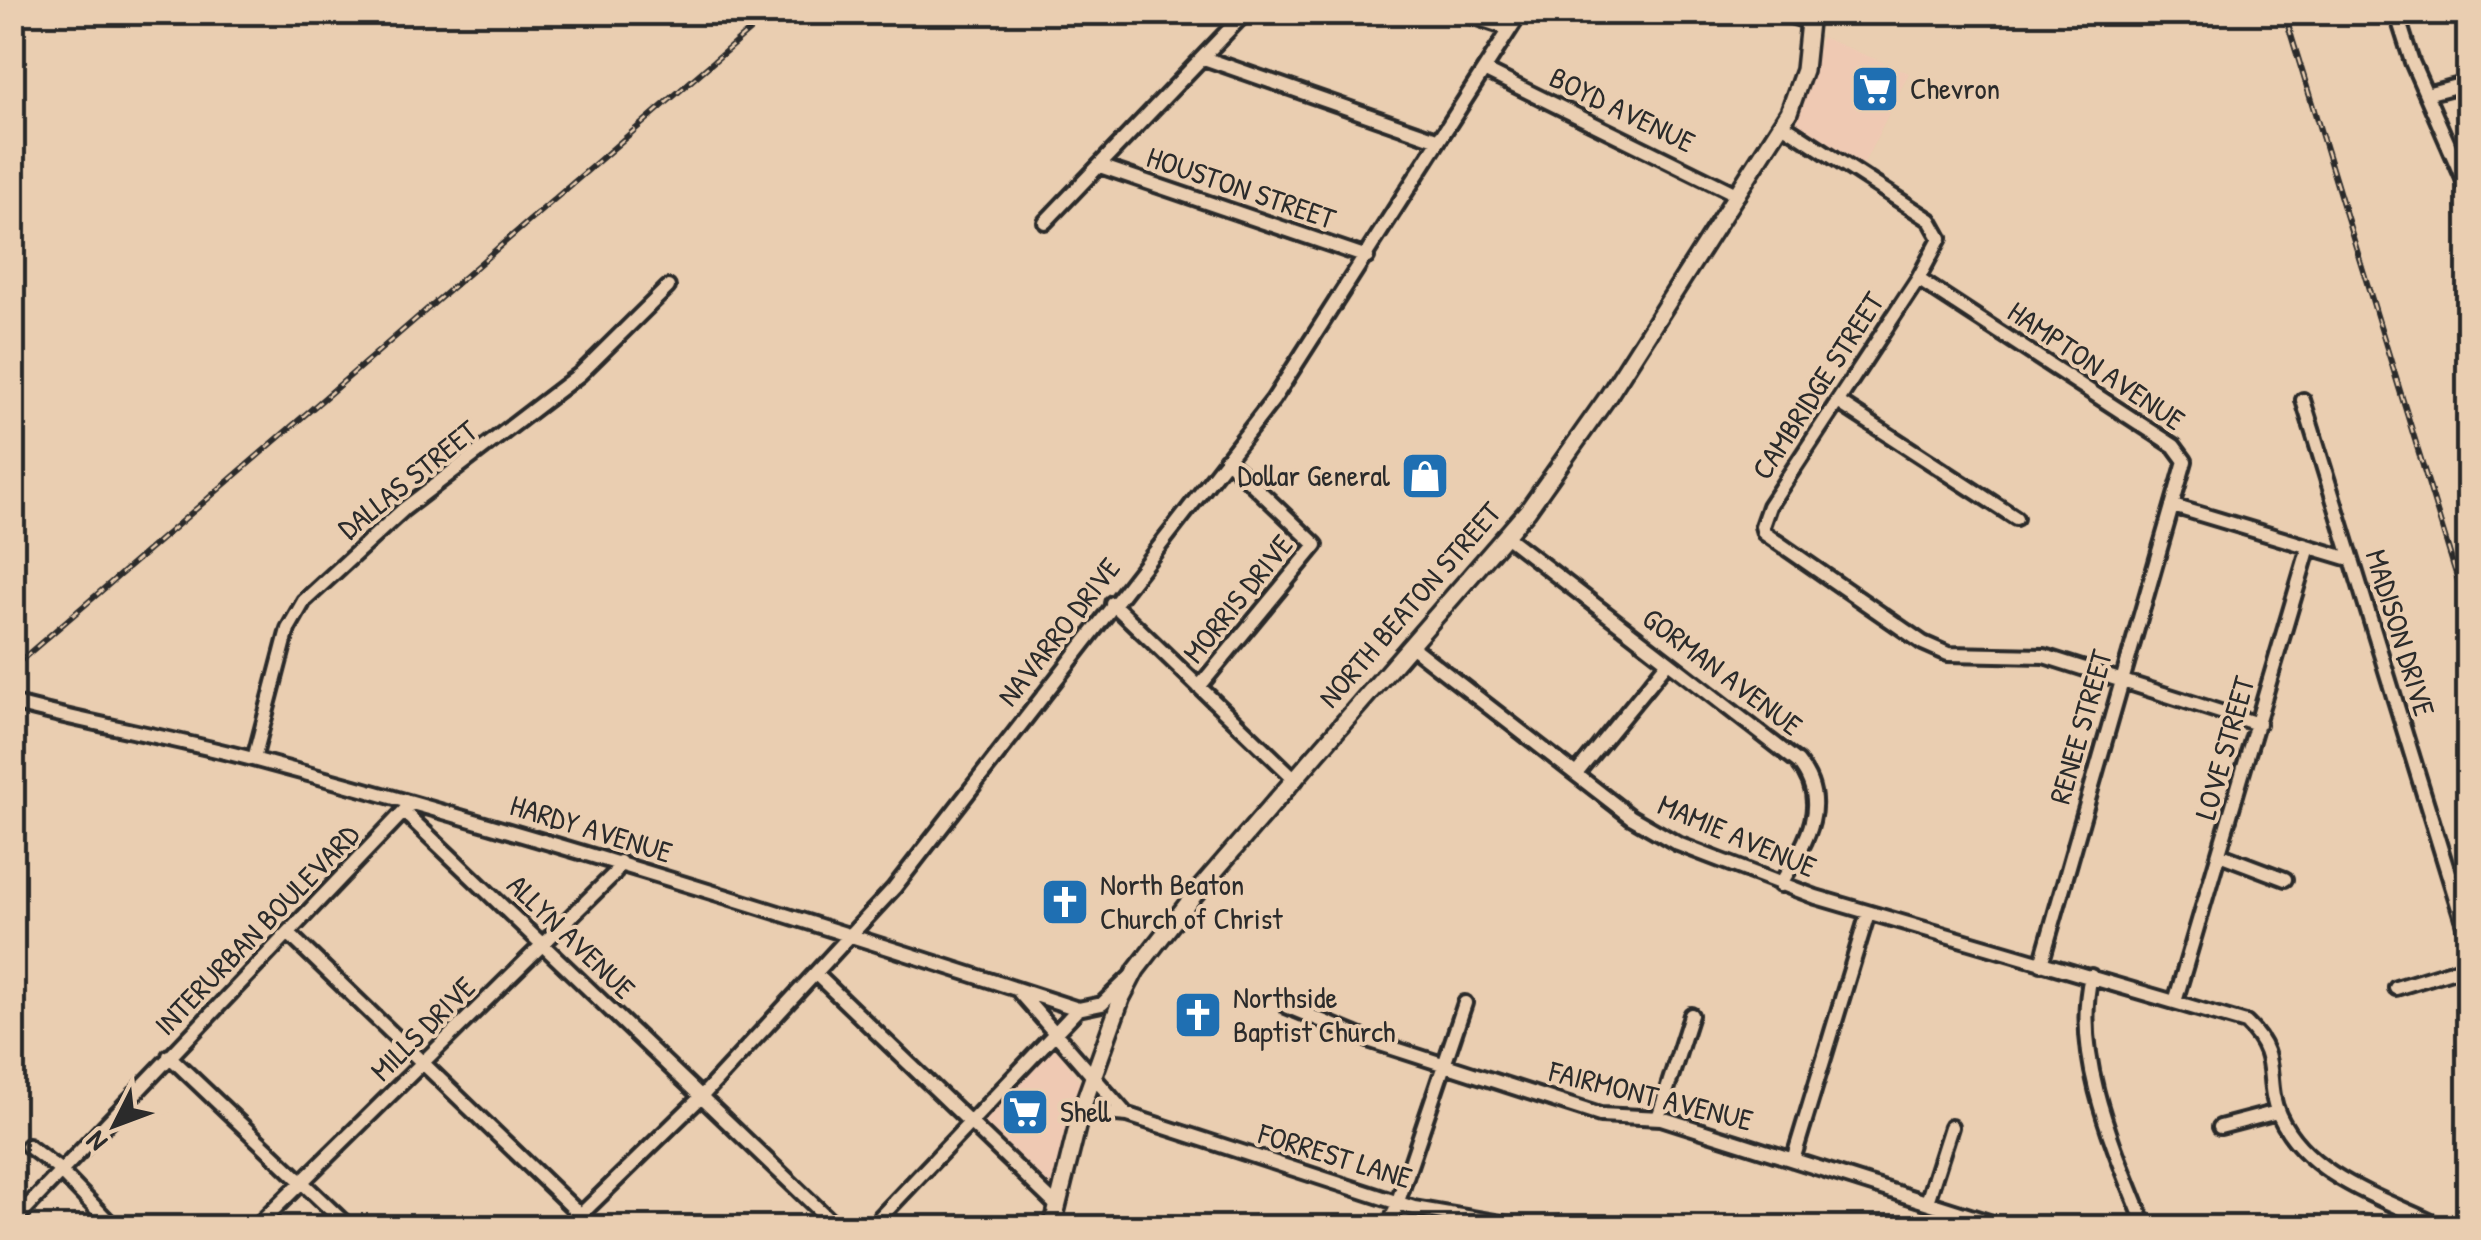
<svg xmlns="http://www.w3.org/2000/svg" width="2481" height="1240" font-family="'Patrick Hand',sans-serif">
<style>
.built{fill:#efc9b3}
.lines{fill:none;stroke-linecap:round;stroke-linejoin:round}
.minor-casing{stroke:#2b2b2b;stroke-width:20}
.major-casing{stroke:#2b2b2b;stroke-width:22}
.minor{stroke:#eaceb1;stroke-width:12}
.major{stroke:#eaceb1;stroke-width:15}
.rail-casing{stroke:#2b2b2b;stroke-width:6}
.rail{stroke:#eaceb1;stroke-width:2.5;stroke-dasharray:8;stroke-linecap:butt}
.labels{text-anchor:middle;stroke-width:8;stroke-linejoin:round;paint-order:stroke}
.poi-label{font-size:30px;fill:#2b2b2b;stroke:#eaceb1;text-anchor:start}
.street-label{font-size:30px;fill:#2b2b2b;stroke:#eaceb1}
</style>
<rect width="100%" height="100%" fill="#eaceb1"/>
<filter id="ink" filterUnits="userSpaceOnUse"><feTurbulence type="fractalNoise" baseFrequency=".01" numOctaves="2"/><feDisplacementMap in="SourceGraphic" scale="20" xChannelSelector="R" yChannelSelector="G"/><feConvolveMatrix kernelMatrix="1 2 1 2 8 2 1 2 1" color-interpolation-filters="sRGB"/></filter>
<g filter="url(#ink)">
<path class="built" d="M 1821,37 L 1909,73 L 1862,167 L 1796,125 Z
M 1054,1045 L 1080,1082 L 1053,1195 L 977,1125 Z"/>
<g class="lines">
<g class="minor-casing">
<path id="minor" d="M 1459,12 L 1510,29
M 1778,12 L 1810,22
M 2396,12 L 2412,62 L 2468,190
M 1204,58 L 1439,140
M 1484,70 L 1738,195
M 2426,94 L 2468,83
M 1782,124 L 1930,220 L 1940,238 L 1918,279 L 1769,506 L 1762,526 L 1764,533 L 1923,643 L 1948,654 L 2044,656 L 2258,724
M 1100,166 L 1367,257
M 1045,222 L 1246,12
M 1918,279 L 2174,446 L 2185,461 L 2041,964
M 2303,400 L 2468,938
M 1838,402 L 2016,518
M 2173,506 L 2350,559
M 1507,537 L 1798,762 C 1833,804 1804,845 1780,885
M 1112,603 L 1296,780
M 1412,647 L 1631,817 L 1678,844 L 1816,897 L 2246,1023 C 2282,1057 2263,1079 2279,1115 C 2308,1178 2386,1199 2444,1228
M 1199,687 L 1316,545 L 1226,459
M 12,703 C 98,726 186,740 271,764 C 543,837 811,922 1078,1009 L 1102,1004 L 1130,977
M 254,759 L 288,629 L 304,601 L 404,509 L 580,374 L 668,287
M 1576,774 L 1667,663
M 405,813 L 838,1228
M 2219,854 L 2285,879
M 288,933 L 594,1228
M 816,974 L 1057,1206
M 2091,976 C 2072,1058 2116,1152 2146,1228
M 2396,988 L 2468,966
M 1020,993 L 1125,1113
M 2175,1002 L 2308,550
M 1286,1006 L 1371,1041 L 1600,1115 L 1661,1118 L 2008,1228
M 169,1056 L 350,1228
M 1081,1111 L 1128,1115 L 1414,1208 L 1531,1228
M 1658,1118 L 1691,1015
M 2220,1127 L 2277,1112
M 28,1146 L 56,1167 L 115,1228
M 1793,1160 L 1868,913
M 1927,1202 L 1951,1127
M 12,1223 L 407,808
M 255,1228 L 614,874 L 620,862
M 567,1228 L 701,1097 L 894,888 L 1273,400 L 1521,12
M 870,1228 L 1078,1009
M 1389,1228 L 1465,1003"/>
</g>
<g class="major-casing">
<path id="major" d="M 1052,1228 L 1081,1111 L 1121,999 L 1136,970 L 1195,894 L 1528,510 L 1607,398 L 1789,112 L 1804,70 L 1810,12"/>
</g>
<use href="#minor" class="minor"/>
<use href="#major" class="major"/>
<g class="rail-casing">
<path id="rail" d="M 2284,12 L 2468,613
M 12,668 L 771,12"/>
</g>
<use href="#rail" class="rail"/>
</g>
</g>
<defs>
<g id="supermarket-square" transform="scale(2.5)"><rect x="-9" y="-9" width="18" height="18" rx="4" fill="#1f6fb2" stroke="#eaceb1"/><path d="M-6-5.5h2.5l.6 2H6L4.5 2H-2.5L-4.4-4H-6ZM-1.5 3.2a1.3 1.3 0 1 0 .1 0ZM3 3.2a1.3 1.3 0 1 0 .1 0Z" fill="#fff"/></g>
<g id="shop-square" transform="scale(2.5)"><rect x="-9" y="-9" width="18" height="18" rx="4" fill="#1f6fb2" stroke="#eaceb1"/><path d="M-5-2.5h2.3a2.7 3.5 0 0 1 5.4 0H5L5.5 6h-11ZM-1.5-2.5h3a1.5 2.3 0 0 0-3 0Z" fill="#fff"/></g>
<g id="church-square" transform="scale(2.5)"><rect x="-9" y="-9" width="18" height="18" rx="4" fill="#1f6fb2" stroke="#eaceb1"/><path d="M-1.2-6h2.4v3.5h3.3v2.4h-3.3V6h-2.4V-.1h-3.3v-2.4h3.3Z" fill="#fff"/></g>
</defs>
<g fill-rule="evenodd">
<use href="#supermarket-square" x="1875" y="89"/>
<use href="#shop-square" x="1425" y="476"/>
<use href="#church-square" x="1065" y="902"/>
<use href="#church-square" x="1198" y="1015"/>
<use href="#supermarket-square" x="1025" y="1112"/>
</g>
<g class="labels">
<g class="poi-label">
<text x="1910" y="99">Chevron</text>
<text x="1390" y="486" text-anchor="end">Dollar General</text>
<text x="1100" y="895">North Beaton<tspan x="1100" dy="34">Church of Christ</tspan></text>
<text x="1233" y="1008">Northside<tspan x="1233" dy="34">Baptist Church</tspan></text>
<text x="1060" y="1122">Shell</text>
</g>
<g class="street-label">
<text transform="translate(1622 110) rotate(26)" y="10">BOYD AVENUE</text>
<text transform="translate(1241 188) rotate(19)" y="10">HOUSTON STREET</text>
<text transform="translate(2096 366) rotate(34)" y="10">HAMPTON AVENUE</text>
<text transform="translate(1818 386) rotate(-57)" y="10">CAMBRIDGE STREET</text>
<text transform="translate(408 480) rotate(-39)" y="10">DALLAS STREET</text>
<text transform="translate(1238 599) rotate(-51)" y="10">MORRIS DRIVE</text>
<text transform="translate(1410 605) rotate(-49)" y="10">NORTH BEATON STREET</text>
<text transform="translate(1059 632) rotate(-52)" y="10">NAVARRO DRIVE</text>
<text transform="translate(2400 633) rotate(73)" y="10">MADISON DRIVE</text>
<text transform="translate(1722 672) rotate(37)" y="10">GORMAN AVENUE</text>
<text transform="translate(2081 727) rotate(-74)" y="10">RENEE STREET</text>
<text transform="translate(2225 748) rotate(-74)" y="10">LOVE STREET</text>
<text transform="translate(591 829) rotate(17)" y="10">HARDY AVENUE</text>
<text transform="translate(1737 836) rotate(23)" y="10">MAMIE AVENUE</text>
<text transform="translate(257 930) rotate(-46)" y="10">INTERURBAN BOULEVARD</text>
<text transform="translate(571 937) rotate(44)" y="10">ALLYN AVENUE</text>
<text transform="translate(423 1029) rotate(-45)" y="10">MILLS DRIVE</text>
<text transform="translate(1651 1096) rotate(14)" y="10">FAIRMONT AVENUE</text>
<text transform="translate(1335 1156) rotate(17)" y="10">FORREST LANE</text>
</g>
</g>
<rect width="2481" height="1240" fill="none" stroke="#eaceb1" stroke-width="50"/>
<rect x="25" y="25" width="2431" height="1190" fill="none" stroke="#2b2b2b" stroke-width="4" filter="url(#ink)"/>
<g transform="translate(115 1125) rotate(228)" stroke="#eaceb1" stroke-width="8" paint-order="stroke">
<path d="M0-8L18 38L0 25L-18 38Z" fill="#2b2b2b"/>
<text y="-15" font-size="28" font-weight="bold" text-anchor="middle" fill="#2b2b2b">N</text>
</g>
</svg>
